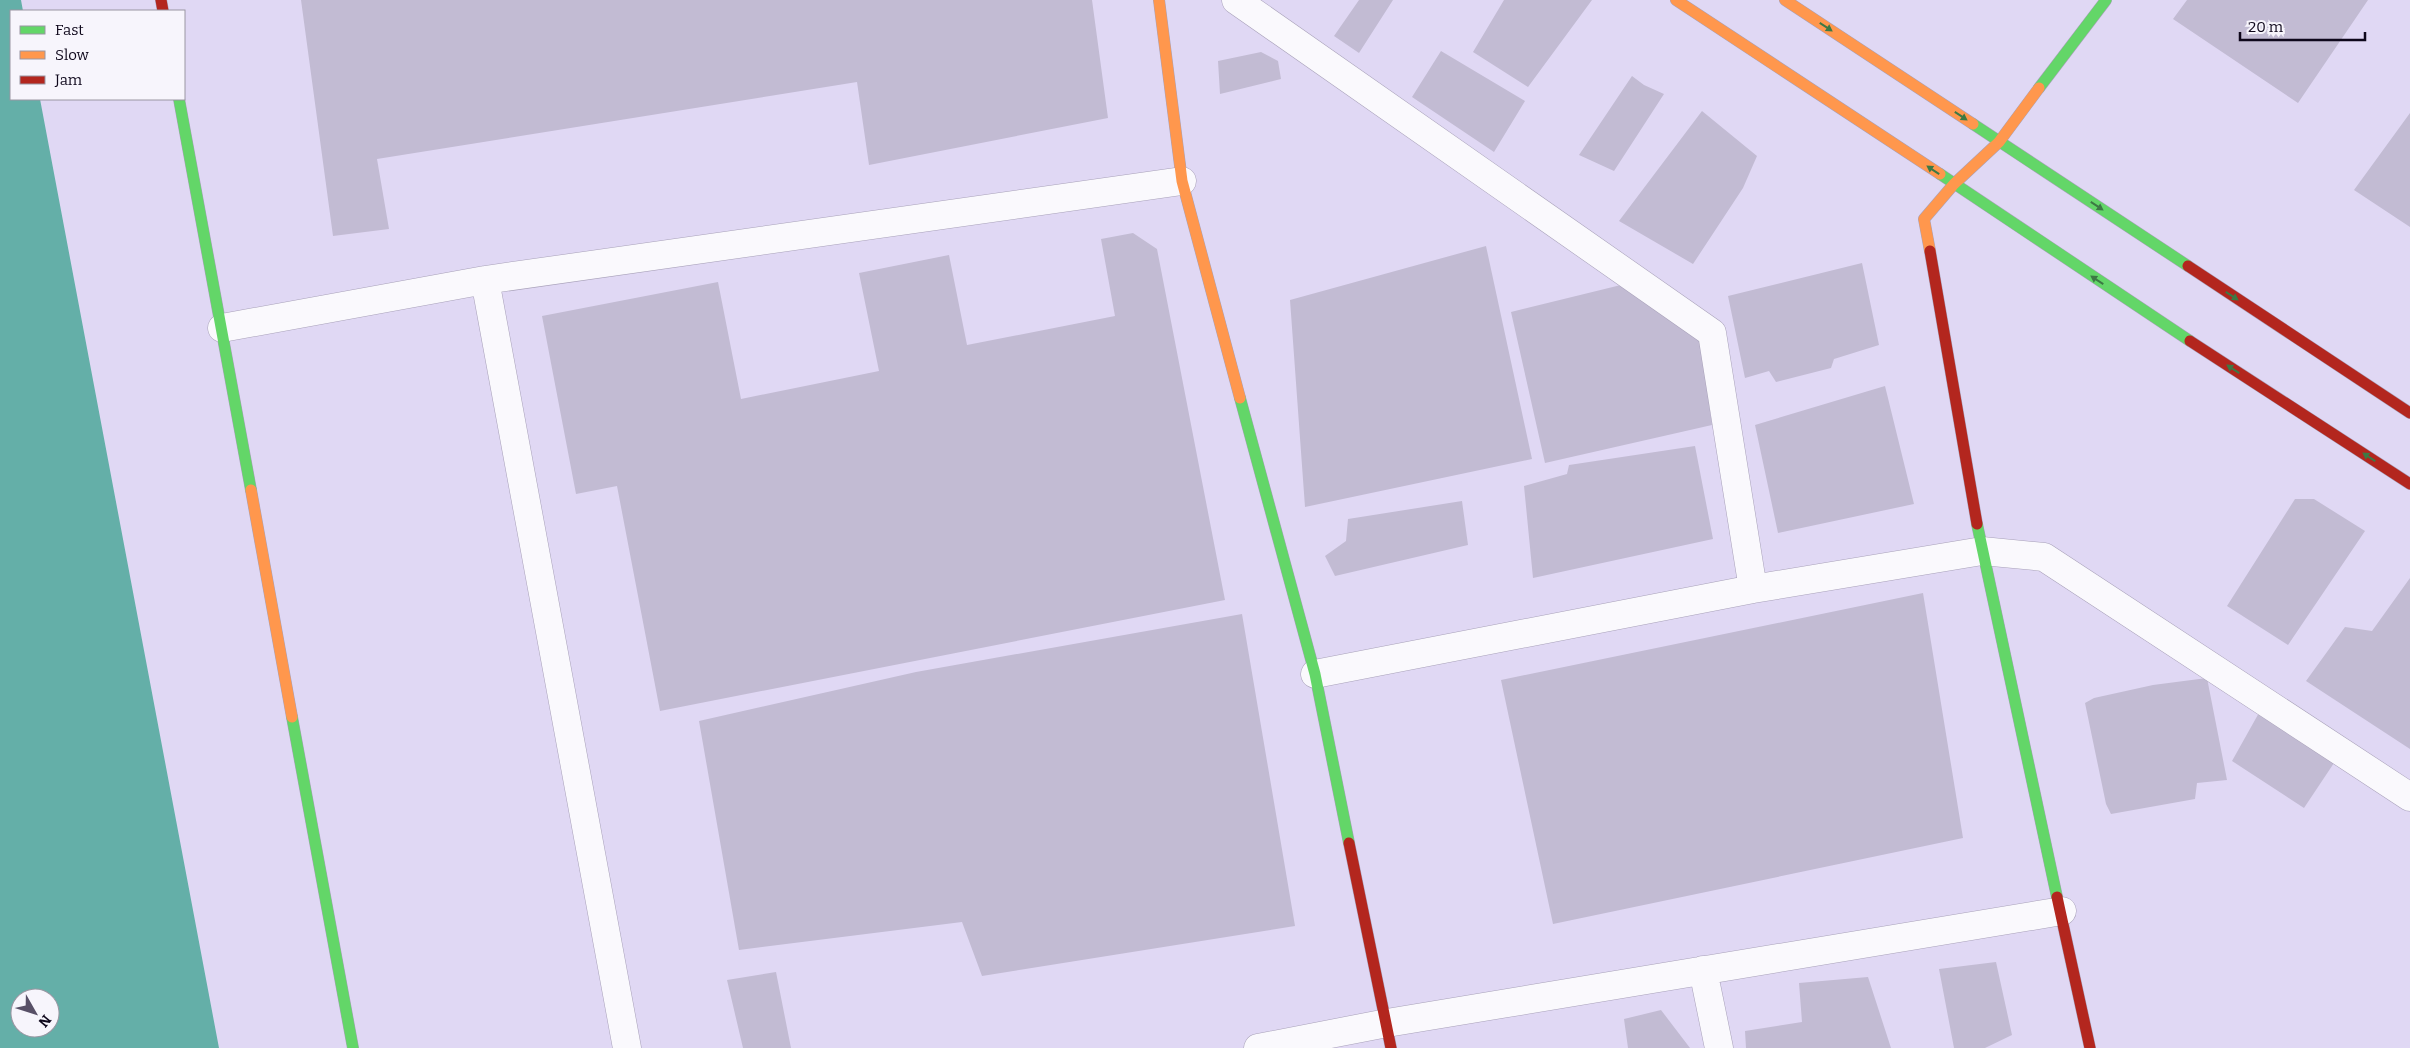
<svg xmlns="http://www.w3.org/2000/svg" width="2410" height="1048" font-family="Bitter,serif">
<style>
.water{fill:#64afa8;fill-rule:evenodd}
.building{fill:#c2bbd3}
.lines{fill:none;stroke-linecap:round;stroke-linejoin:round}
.street-casing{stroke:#a8a1b9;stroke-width:29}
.fast-casing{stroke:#a8a1b9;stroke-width:12}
.slow-casing{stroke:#a8a1b9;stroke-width:12}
.jam-casing{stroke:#a8a1b9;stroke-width:12}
.street{stroke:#faf9fd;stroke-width:28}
.fast{stroke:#63d668;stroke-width:11}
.slow{stroke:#ff974d;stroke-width:11}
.jam{stroke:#b3261e;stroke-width:11}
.oneway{fill:#3d7945}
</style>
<rect width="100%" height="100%" fill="#e0d8f4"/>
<path class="water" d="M 0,0 L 21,0 L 23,11 L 11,11 L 11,99 L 40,99 L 219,1048 L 0,1048 ZM 20,998 L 50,998 L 50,1028 L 20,1028 Z"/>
<path class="building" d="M 301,0 L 1092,0 L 1108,118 L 869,165 L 857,82 L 377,159 L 389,229 L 333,236 Z
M 1359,0 L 1393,0 L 1359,53 L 1334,36 Z
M 1504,0 L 1592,0 L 1528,87 L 1473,52 Z
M 2187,0 L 2368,0 L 2298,103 L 2173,19 Z
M 1441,51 L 1525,101 L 1494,152 L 1412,97 Z
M 1261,52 L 1278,61 L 1281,79 L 1220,94 L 1218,61 Z
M 1632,76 L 1644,85 L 1664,94 L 1614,171 L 1579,155 Z
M 1702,111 L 1757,156 L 1743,188 L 1693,264 L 1619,221 Z
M 2410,113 L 2410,227 L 2354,190 Z
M 1133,233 L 1157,249 L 1225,600 L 660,711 L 617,486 L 576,494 L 542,316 L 718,282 L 741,399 L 879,371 L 859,273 L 949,255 L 967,345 L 1115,316 L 1101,239 Z
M 1486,246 L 1532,459 L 1305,507 L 1290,300 Z
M 1862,263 L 1879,345 L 1834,359 L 1831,368 L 1776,382 L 1769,371 L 1745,378 L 1728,296 Z
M 1625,284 L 1698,323 L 1712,425 L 1545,463 L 1511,312 Z
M 1885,386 L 1914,504 L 1778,533 L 1755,425 Z
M 1695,446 L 1713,539 L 1533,578 L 1524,486 L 1567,474 L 1569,465 Z
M 2295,499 L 2314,499 L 2365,531 L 2288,645 L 2227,606 Z
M 1462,501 L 1468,545 L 1335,576 L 1325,556 L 1346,541 L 1348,519 Z
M 2410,578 L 2410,749 L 2306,681 L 2345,627 L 2372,631 Z
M 1923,593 L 1963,838 L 1553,924 L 1501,680 Z
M 1242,614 L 1295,926 L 982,976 L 962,922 L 739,950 L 699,721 L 916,672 Z
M 2207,678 L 2227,780 L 2197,783 L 2195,799 L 2111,814 L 2106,804 L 2085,703 L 2094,698 L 2153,685 Z
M 2260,711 L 2336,760 L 2304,808 L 2232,761 Z
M 1996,962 L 2012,1035 L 1985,1048 L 1954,1048 L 1939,969 Z
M 776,972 L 791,1048 L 743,1048 L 727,980 Z
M 1868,977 L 1891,1048 L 1746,1048 L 1745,1031 L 1802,1022 L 1799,983 Z
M 1661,1010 L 1690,1048 L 1628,1048 L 1624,1019 Z"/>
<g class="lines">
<g class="street-casing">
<path id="street" d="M 1236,0 L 1712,333 L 1753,589
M 485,280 L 627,1048
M 222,328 L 485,280 L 1182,181
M 1315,674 L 1753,589 L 1982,551 L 2044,557 L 2410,797
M 1703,970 L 1719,1048
M 1258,1048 L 1387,1023 L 2062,911"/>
</g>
<g class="fast-casing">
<path id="fast" d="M 2039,88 L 2106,0
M 179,99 L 251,490
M 1973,124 L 2188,266
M 1940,174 L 2190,341
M 1240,398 L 1315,674 L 1349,843
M 1977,524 L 2057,897
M 292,717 L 353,1048"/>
</g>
<g class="slow-casing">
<path id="slow" d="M 1159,0 L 1182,181 L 1240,398
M 1676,0 L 1940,174
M 1785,0 L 1973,124
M 1930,251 L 1924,219 L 1954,184 L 1999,142 L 2039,88
M 251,490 L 292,717"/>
</g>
<g class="jam-casing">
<path id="jam" d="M 161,0 L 163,11
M 1930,251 L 1977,524
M 2188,266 L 2410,413
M 2190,341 L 2410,484
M 1349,843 L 1391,1048
M 2057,897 L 2090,1048"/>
</g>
<use href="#street" class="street"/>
<use href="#fast" class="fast"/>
<use href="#slow" class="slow"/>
<use href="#jam" class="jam"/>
</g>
<defs><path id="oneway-solid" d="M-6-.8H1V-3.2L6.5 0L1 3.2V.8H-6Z" transform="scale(1.25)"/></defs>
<g class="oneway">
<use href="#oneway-solid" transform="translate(1826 27) rotate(33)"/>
<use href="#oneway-solid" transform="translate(1961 116) rotate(34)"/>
<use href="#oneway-solid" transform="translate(1933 170) rotate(-146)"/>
<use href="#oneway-solid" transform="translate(2097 206) rotate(34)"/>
<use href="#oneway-solid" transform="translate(2097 280) rotate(-147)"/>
<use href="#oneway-solid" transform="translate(2232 296) rotate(33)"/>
<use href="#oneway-solid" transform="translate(2233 369) rotate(-147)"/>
<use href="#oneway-solid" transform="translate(2369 457) rotate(-147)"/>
</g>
<rect x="10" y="10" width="175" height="90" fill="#f7f5fc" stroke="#9a96a2"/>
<rect x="20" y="26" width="25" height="8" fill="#63d668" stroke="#9a96a2"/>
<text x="55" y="35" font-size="15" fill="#0e071b">Fast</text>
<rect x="20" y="51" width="25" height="8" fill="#ff974d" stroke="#9a96a2"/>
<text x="55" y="60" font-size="15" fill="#0e071b">Slow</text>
<rect x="20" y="76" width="25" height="8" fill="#b3261e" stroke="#9a96a2"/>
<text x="55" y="85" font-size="15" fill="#0e071b">Jam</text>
<g transform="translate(35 1013) rotate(129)"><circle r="24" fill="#f7f5fc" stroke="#9a96a2"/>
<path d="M0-4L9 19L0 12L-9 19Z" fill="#585067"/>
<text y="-8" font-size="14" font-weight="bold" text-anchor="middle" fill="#0e071b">N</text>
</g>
<path d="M2240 32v8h125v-8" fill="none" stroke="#0e071b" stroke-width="2.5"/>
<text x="2248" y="32" font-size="15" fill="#0e071b" stroke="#f7f5fc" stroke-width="4" paint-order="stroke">20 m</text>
</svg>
